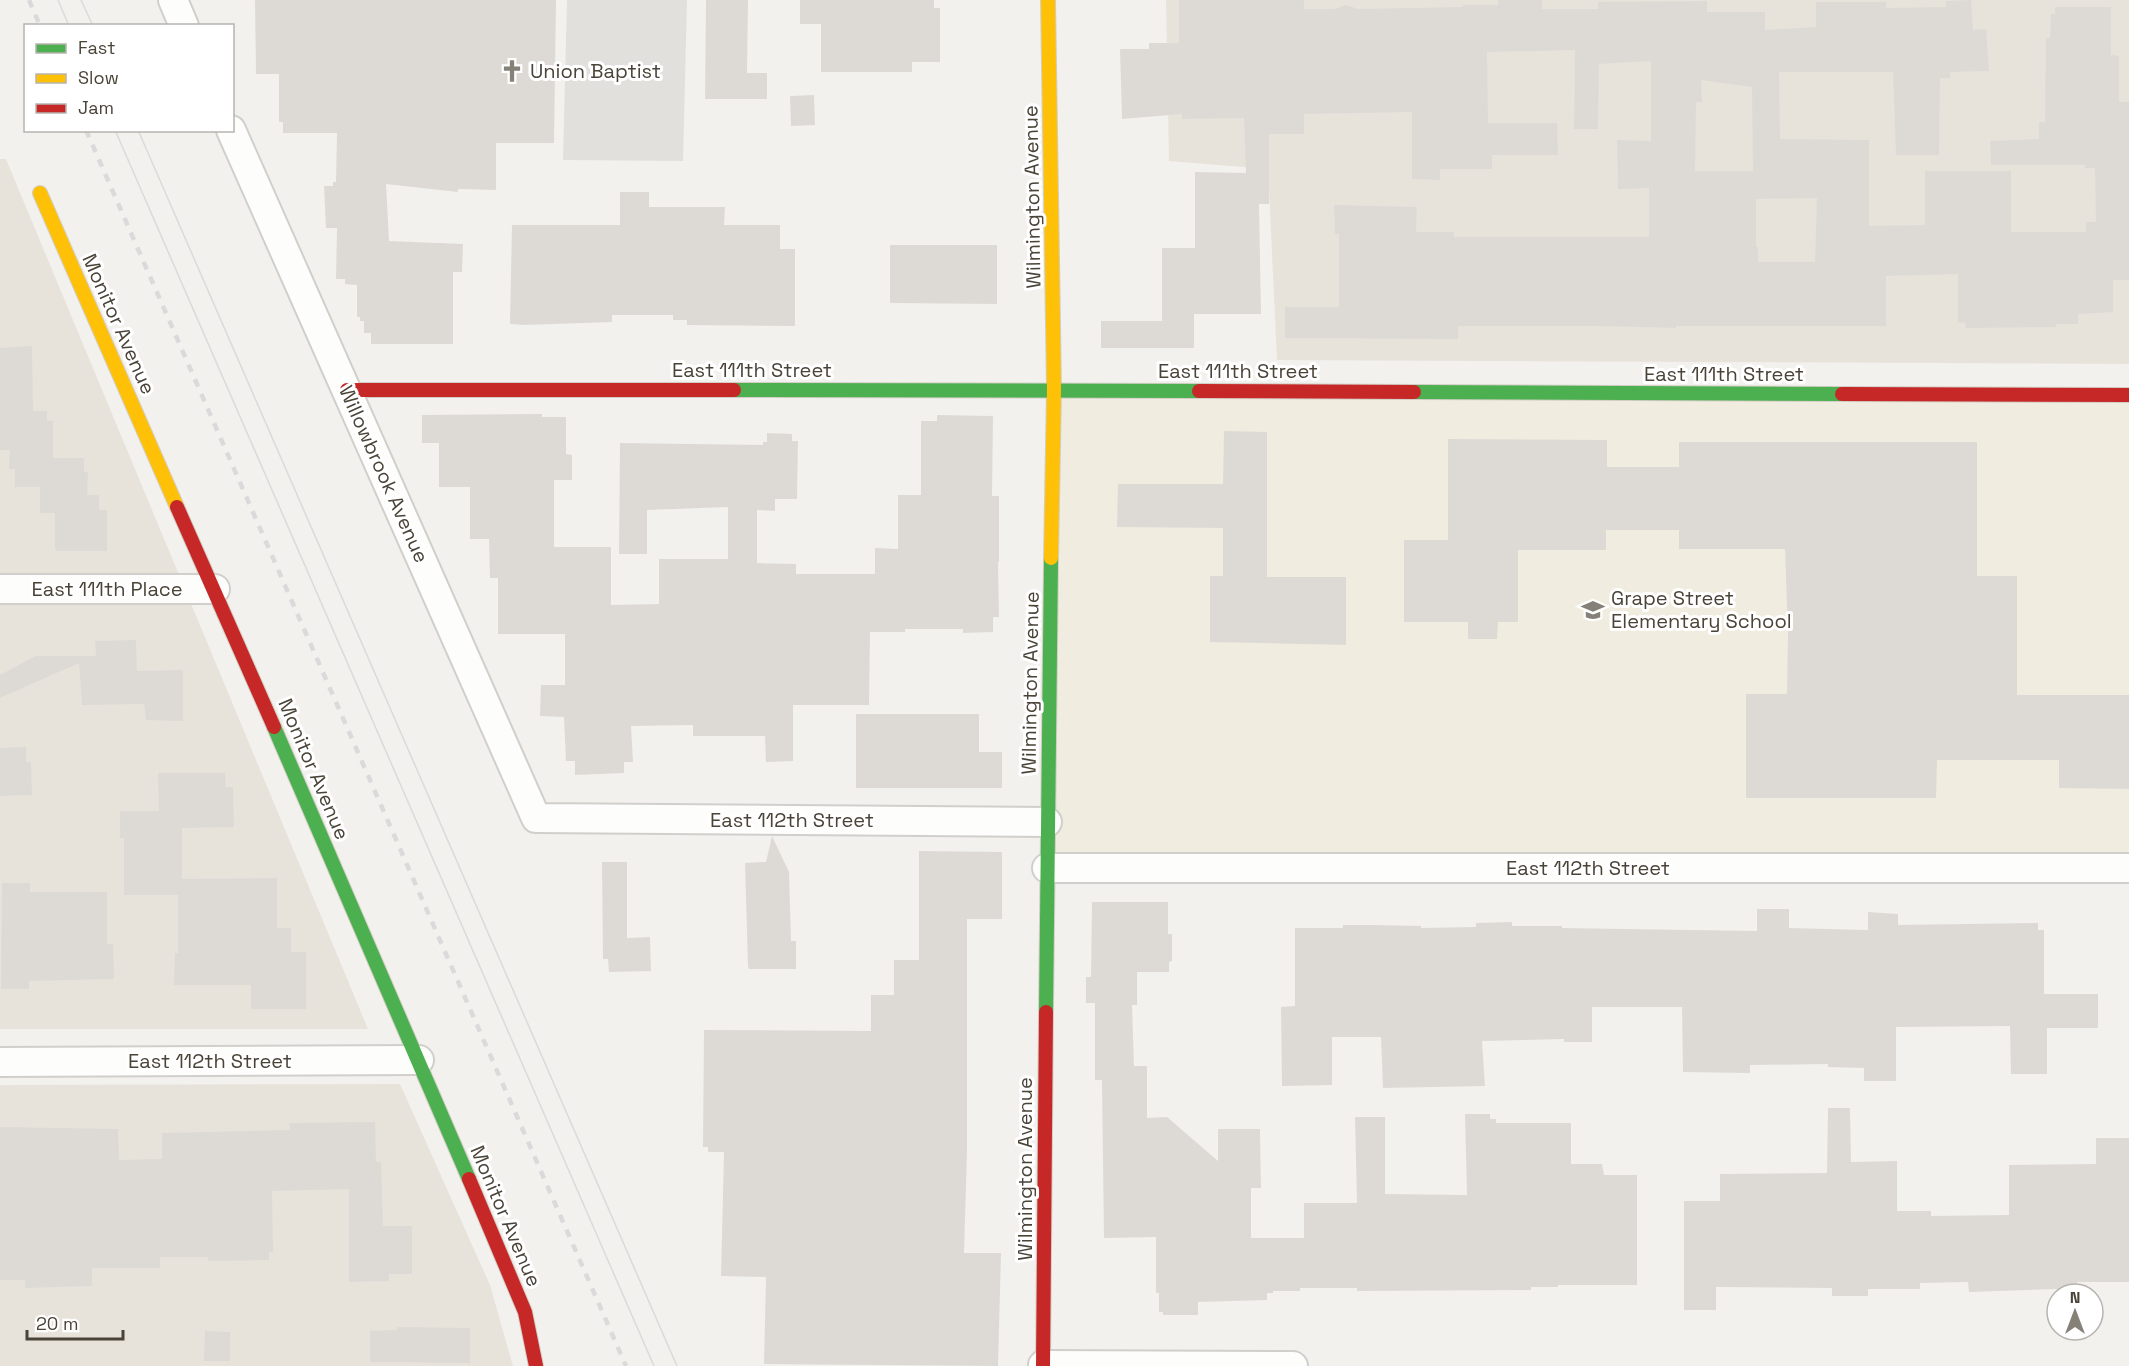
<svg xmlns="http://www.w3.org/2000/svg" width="2129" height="1366" font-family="'Space Grotesk',sans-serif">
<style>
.residential{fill:#e7e3db}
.education{fill:#f1ece0}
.parking{fill:#e2e0dc}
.building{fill:#dddad6;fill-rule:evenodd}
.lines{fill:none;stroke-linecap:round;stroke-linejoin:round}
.street-casing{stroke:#d1cfcb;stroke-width:32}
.fast-casing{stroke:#d2cec5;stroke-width:16}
.slow-casing{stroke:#d2cec5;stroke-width:16}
.jam-casing{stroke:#d2cec5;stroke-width:16}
.street{stroke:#fdfdfc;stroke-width:28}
.fast{stroke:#4caf50;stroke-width:14}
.slow{stroke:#ffc107;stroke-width:14}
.jam{stroke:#c62828;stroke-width:14}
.tram{stroke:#dadada;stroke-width:1.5}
.rail{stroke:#dadada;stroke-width:4.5;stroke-dasharray:8 8;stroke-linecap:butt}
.labels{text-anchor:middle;stroke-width:6;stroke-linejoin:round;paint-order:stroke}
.poi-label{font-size:20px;fill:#4a4338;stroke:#fff;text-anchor:start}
.street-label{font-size:20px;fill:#4a4338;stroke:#fff}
</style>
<rect width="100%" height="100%" fill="#f3f1ee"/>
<path class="residential" d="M 1166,0 L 2129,0 L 2129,364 L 1277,360 L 1268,169 L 1169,161 Z
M 0,159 L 6,159 L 368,1029 L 0,1029 Z
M 400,1084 L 490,1285 L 513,1366 L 0,1366 L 0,1085 Z"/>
<path class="education" d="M 1059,396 L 2129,400 L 2129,863 L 1054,862 Z"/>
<path class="parking" d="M 567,0 L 687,0 L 683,161 L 563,160 Z"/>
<path class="building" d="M 255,0 L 556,0 L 554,143 L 496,143 L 496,190 L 458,189 L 458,192 L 386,184 L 389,241 L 463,244 L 462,272 L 453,272 L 453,344 L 371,344 L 371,333 L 364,333 L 364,321 L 360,321 L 360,317 L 357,317 L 357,285 L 345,284 L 345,279 L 336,279 L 337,228 L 326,228 L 324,186 L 333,186 L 333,182 L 336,182 L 337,133 L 283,133 L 283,122 L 279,122 L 279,74 L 256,74 Z
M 706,0 L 748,0 L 747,73 L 767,73 L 767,99 L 705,99 Z
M 800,0 L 934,0 L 934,8 L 940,8 L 940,62 L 912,62 L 912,72 L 821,72 L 821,24 L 800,24 Z
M 1179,0 L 1304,0 L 1304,9 L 1335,9 L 1346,5 L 1358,9 L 1463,7 L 1463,5 L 1498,5 L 1498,0 L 1542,0 L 1542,9 L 1598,9 L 1598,2 L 1707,1 L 1707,12 L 1765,12 L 1765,30 L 1816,27 L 1816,2 L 1886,2 L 1886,8 L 1946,7 L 1946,1 L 1971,0 L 1973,30 L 1986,29 L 1989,71 L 1950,72 L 1950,78 L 1940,78 L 1939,155 L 1896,155 L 1893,72 L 1779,72 L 1780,139 L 1869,140 L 1869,226 L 1925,225 L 1925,171 L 2011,171 L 2011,232 L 2086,232 L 2086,222 L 2096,222 L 2095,168 L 2085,168 L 2085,165 L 1991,165 L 1990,141 L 2039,139 L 2039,122 L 2045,122 L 2046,38 L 2050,38 L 2051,14 L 2055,14 L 2055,7 L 2111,7 L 2111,55 L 2119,56 L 2119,102 L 2129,102 L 2129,280 L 2113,280 L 2113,312 L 2078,314 L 2078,324 L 2056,324 L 2056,327 L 1966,328 L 1965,322 L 1958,323 L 1958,274 L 1886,276 L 1886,326 L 1676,326 L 1676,328 L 1600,326 L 1458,326 L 1458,339 L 1285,338 L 1285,307 L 1339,307 L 1339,234 L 1335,234 L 1334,205 L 1417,207 L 1416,232 L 1454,232 L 1454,237 L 1649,237 L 1649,188 L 1618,189 L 1617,140 L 1651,141 L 1651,61 L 1599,64 L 1598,129 L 1574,129 L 1575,50 L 1487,52 L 1488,123 L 1557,123 L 1558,155 L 1492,155 L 1492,169 L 1440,169 L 1440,180 L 1412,179 L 1412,112 L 1304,114 L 1304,134 L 1269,134 L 1269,204 L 1259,204 L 1261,314 L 1194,314 L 1194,348 L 1101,348 L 1101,321 L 1162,321 L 1162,248 L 1195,248 L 1195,172 L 1246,173 L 1244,118 L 1182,119 L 1182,114 L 1122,119 L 1120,49 L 1149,49 L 1149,43 L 1179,43 ZM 1701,80 L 1752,87 L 1753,171 L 1695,171 L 1696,102 L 1702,102 ZM 1817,198 L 1815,262 L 1758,262 L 1758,247 L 1756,247 L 1756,199 Z
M 814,95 L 815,125 L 791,126 L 790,96 Z
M 620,192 L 649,192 L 649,207 L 725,207 L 724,225 L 780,225 L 780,249 L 795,249 L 795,326 L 687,325 L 687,320 L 673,320 L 673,315 L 612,315 L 612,322 L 524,325 L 510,324 L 512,225 L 620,225 Z
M 890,245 L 997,245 L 997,304 L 890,303 Z
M 32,346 L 33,411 L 47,411 L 47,421 L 53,421 L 53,458 L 84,458 L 84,472 L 88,472 L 87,495 L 99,495 L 99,510 L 107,510 L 107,551 L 57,551 L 55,549 L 55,513 L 40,513 L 40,487 L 15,487 L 15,469 L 9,469 L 10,450 L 0,450 L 0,348 Z
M 542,414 L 542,417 L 566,417 L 566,454 L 572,455 L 572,480 L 554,480 L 554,547 L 611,547 L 611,605 L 659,604 L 659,559 L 728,559 L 728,507 L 647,510 L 647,554 L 619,554 L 620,443 L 763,445 L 763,442 L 767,442 L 767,433 L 792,434 L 792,441 L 798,441 L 797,499 L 775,499 L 775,511 L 757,510 L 757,563 L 796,564 L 796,574 L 875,574 L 875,548 L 898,549 L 898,495 L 921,495 L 921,421 L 937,421 L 937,415 L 993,416 L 992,496 L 999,496 L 999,562 L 998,562 L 999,617 L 993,617 L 993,632 L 963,633 L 963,629 L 905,629 L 905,632 L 870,632 L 869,705 L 793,705 L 793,761 L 766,762 L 765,736 L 693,736 L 693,725 L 631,726 L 633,762 L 624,762 L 624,773 L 575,775 L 575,761 L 566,761 L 564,717 L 540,716 L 541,685 L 565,685 L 565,634 L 498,634 L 498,578 L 490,578 L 489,539 L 470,539 L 470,487 L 439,487 L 439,443 L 422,443 L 422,415 Z
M 1224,431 L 1267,432 L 1267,577 L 1346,577 L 1346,645 L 1210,642 L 1210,576 L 1223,576 L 1223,528 L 1117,527 L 1118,484 L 1223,484 Z
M 1448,439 L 1607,440 L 1607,467 L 1679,467 L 1679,442 L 1977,442 L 1977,576 L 2017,576 L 2017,695 L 2129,695 L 2129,789 L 2059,788 L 2059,760 L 1937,760 L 1936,798 L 1746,798 L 1746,694 L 1787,694 L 1788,633 L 1785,549 L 1679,549 L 1679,530 L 1606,530 L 1606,550 L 1518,550 L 1518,622 L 1498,622 L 1497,639 L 1468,639 L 1468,622 L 1404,622 L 1404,540 L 1448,540 Z
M 136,640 L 137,671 L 183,670 L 183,721 L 146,720 L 144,704 L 82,705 L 79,663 L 0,698 L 0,675 L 36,656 L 96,656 L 95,641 Z
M 856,714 L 979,714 L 979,752 L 1002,752 L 1002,788 L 856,788 Z
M 26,747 L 26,762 L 31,762 L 32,795 L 0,796 L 0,748 Z
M 158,773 L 225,773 L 226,787 L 233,787 L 234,827 L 182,828 L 182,879 L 277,878 L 277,928 L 291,928 L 291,952 L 306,952 L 306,1009 L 251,1009 L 251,985 L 174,985 L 175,953 L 178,953 L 178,895 L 124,895 L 124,838 L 120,838 L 120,811 L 159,811 Z
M 772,836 L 789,872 L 791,941 L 796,941 L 796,969 L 749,969 L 748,966 L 745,863 L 766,862 Z
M 919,851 L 1002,852 L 1002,919 L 967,919 L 967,1151 L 964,1253 L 1001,1253 L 998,1366 L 764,1364 L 766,1277 L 721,1276 L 724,1152 L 708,1152 L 708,1147 L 703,1147 L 704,1030 L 871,1031 L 871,995 L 894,995 L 894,960 L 919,960 Z
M 602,862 L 627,862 L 627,938 L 650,937 L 651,971 L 609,972 L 608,959 L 603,959 Z
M 2,883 L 30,883 L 30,892 L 107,892 L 107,944 L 113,944 L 114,979 L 29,981 L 29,989 L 1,989 Z
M 1092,902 L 1168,902 L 1168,934 L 1172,934 L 1172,961 L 1169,962 L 1169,972 L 1137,972 L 1137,1005 L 1132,1005 L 1134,1066 L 1147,1066 L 1147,1118 L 1167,1117 L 1218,1161 L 1218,1129 L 1260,1129 L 1261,1188 L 1251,1188 L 1251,1238 L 1304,1238 L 1304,1203 L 1357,1203 L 1355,1117 L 1385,1117 L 1385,1194 L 1467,1195 L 1465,1114 L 1490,1114 L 1490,1119 L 1496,1119 L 1496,1123 L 1571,1123 L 1571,1164 L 1602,1164 L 1604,1175 L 1637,1175 L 1637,1285 L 1558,1285 L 1558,1287 L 1531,1287 L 1531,1290 L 1357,1291 L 1357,1288 L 1300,1288 L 1300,1291 L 1273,1291 L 1273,1293 L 1267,1293 L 1267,1300 L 1198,1302 L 1198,1315 L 1163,1315 L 1163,1312 L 1159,1312 L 1159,1293 L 1156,1293 L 1156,1237 L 1104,1238 L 1102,1080 L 1095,1080 L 1095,1003 L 1086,1003 L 1086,977 L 1091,977 Z
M 1757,909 L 1789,909 L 1789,928 L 1868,930 L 1868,912 L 1898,914 L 1898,925 L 2038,923 L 2038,930 L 2044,930 L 2044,994 L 2098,994 L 2098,1028 L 2047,1028 L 2047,1074 L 2011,1074 L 2010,1026 L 1896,1027 L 1896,1081 L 1864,1081 L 1864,1068 L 1828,1067 L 1828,1064 L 1750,1065 L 1750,1073 L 1683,1072 L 1682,1007 L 1592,1007 L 1592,1042 L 1564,1042 L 1564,1039 L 1482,1041 L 1485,1086 L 1383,1088 L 1381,1037 L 1332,1037 L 1332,1085 L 1282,1086 L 1281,1007 L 1295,1006 L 1295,928 L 1343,928 L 1343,925 L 1371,925 L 1421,926 L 1421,928 L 1476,927 L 1476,923 L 1512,922 L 1512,926 L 1562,926 L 1562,928 L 1757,931 Z
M 1828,1108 L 1850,1108 L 1851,1162 L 1897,1161 L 1897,1211 L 1931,1211 L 1931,1216 L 2009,1215 L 2009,1165 L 2096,1164 L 2096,1138 L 2129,1138 L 2129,1282 L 2077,1282 L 2077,1294 L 2063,1294 L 2057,1289 L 1969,1292 L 1968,1282 L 1920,1283 L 1920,1289 L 1868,1289 L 1868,1296 L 1832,1296 L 1832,1288 L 1716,1287 L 1716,1310 L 1684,1310 L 1684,1201 L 1720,1201 L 1720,1174 L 1827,1173 Z
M 375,1122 L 376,1162 L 381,1162 L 383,1226 L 412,1226 L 412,1274 L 389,1274 L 389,1281 L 349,1282 L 349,1189 L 272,1191 L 273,1252 L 269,1252 L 269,1260 L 208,1261 L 208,1257 L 160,1257 L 160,1268 L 92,1268 L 92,1286 L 25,1288 L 25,1280 L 0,1280 L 0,1127 L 118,1129 L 119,1160 L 162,1159 L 162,1133 L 290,1130 L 289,1123 Z
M 397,1327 L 470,1328 L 470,1363 L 370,1362 L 370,1331 L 397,1330 Z
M 205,1331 L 230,1332 L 230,1361 L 204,1361 Z"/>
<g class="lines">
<g class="street-casing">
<path id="street" d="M 173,0 L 184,26
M 231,130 L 536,818 L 1047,822
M 0,589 L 215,589
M 1047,868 L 2129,868
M 0,1062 L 419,1060
M 1043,1365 L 1293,1366"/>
</g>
<g class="fast-casing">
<path id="fast" d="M 734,390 L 1199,391
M 1414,392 L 1842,394
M 274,727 L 469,1179
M 1046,1012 L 1051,558"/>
</g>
<g class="slow-casing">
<path id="slow" d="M 1048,0 L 1054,390 L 1051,558
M 40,193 L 177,507"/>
</g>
<g class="jam-casing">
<path id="jam" d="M 347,390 L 734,390
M 1199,391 L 1414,392
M 1842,394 L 2129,395
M 177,507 L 274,727
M 469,1179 L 525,1312 L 536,1366
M 1043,1366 L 1046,1012"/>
</g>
<use href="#street" class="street"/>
<use href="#fast" class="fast"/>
<use href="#slow" class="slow"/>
<use href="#jam" class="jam"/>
<path class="tram" d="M 58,0 L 69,26
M 81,0 L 93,26
M 115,130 L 654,1366
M 138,130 L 677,1366"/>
<path class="rail" d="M 29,0 L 40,26
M 86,130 L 626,1366"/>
</g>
<defs>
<g id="church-bare" transform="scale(1.8)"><path d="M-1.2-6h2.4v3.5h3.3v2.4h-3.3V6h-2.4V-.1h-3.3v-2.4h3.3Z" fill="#858078" stroke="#fff" stroke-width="2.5" paint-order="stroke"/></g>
<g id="school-bare" transform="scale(1.8)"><path d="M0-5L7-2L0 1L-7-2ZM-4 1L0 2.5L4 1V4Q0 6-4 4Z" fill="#858078" stroke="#fff" stroke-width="2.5" paint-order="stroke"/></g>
</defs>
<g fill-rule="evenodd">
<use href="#church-bare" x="512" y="71"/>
<use href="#school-bare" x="1593" y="610"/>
</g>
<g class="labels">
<g class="poi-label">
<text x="530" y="78">Union Baptist</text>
<text x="1611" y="605">Grape Street<tspan x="1611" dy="23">Elementary School</tspan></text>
</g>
<g class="street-label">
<text transform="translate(1032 197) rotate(-91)" y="7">Wilmington Avenue</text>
<text transform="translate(119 324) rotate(66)" y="7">Monitor Avenue</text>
<text x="752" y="377">East 111th Street</text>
<text x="1238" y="378">East 111th Street</text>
<text x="1724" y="381">East 111th Street</text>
<text transform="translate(384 474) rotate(66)" y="7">Willowbrook Avenue</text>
<text x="107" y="596">East 111th Place</text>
<text transform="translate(1030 683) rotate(-89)" y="7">Wilmington Avenue</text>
<text transform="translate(314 769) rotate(67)" y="7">Monitor Avenue</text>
<text x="792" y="827">East 112th Street</text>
<text x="1588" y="875">East 112th Street</text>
<text x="210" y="1068">East 112th Street</text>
<text transform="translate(1025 1169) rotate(-90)" y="7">Wilmington Avenue</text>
<text transform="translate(506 1216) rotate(67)" y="7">Monitor Avenue</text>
</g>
</g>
<rect x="24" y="24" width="210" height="108" fill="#ffffff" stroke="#b7b4af" stroke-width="1.5"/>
<rect x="36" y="44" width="30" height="9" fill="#4caf50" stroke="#b7b4af" stroke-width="1.5"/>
<text x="78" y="54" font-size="18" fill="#4a4338">Fast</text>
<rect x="36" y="74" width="30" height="9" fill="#ffc107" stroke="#b7b4af" stroke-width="1.5"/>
<text x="78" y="84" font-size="18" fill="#4a4338">Slow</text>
<rect x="36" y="104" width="30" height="9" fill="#c62828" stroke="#b7b4af" stroke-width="1.5"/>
<text x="78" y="114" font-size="18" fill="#4a4338">Jam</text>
<g transform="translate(2075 1312)"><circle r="28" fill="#ffffff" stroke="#b7b4af" stroke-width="1.5"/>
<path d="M0-4.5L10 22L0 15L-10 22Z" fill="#858078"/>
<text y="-9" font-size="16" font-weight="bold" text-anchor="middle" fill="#4a4338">N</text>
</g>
<path d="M27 1330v9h96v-9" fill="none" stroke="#4a4338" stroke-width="3"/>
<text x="36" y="1330" font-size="18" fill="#4a4338" stroke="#ffffff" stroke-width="4.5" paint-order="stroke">20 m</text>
</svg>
